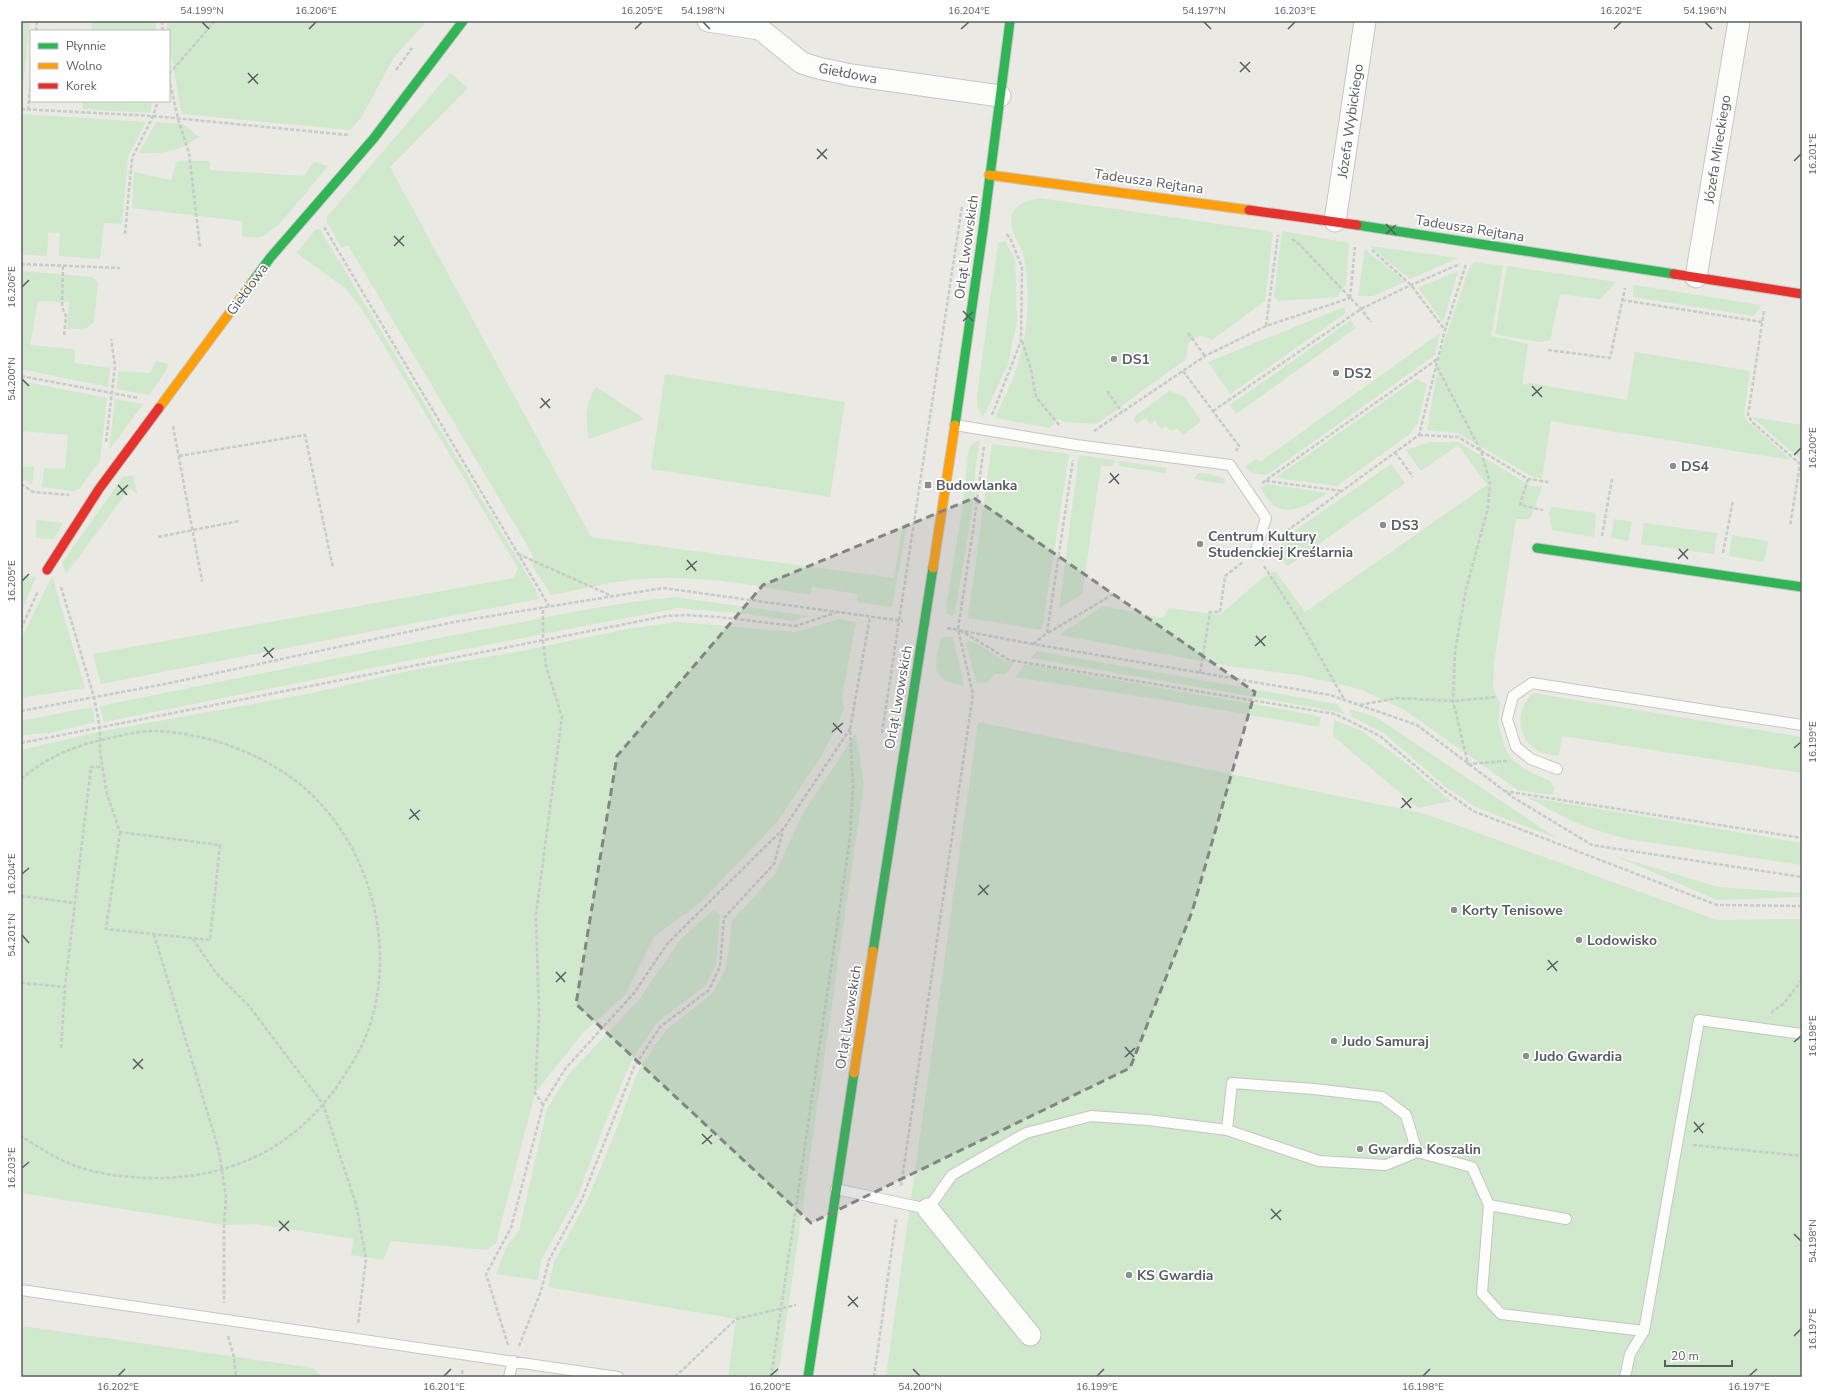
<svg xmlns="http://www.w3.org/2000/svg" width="1823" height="1398" font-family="'Nunito Sans',sans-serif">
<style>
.green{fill:#d0e8cc}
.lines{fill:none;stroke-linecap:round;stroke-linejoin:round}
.lane-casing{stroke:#c6c6c4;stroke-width:12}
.street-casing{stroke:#c6c6c4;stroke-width:23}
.fast-casing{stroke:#c6c7c5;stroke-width:11}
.slow-casing{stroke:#c6c7c5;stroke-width:11}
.jam-casing{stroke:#c6c7c5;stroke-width:11}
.path{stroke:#c6ccc9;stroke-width:2.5;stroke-dasharray:4 2;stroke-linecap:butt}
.lane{stroke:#fcfcfb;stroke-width:10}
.street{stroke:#fcfcfb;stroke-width:21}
.fast{stroke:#30b455;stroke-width:9}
.slow{stroke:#ff9f0a;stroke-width:9}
.jam{stroke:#e5322d;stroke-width:9}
.marked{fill:#828486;fill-opacity:0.2;stroke:#828486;stroke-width:3;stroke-dasharray:8 5;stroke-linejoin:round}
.ticks{fill:none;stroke:#595d62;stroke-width:1.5}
.poi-dot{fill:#8c8e8f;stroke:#fff;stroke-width:1.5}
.labels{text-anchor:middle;stroke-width:3.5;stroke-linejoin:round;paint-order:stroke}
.street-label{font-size:14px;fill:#595d62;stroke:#fff}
.poi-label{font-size:14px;font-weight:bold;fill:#595d62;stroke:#fff;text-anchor:start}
.neatline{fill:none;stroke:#595d62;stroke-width:1.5}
.ticks-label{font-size:10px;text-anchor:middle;fill:#595d62}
</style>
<rect width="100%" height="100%" fill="#eae9e3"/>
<path class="green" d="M 21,21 L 30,21 L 22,94 L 21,93 Z
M 92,21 L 155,21 L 157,31 L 91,31 Z
M 166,21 L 427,21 L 394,57 L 362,116 L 350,130 L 182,114 C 176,83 170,50 166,21 Z
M 450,73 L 468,88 L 390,167 L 591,537 L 894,578 L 903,524 L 908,521 L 892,607 L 857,602 L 858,594 L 812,587 L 811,595 C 755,586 698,574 641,579 C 612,581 580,590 551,595 L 532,565 L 533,555 L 348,245 L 342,248 L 327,223 L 327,217 Z
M 83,101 L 153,101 L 150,113 L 83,109 Z
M 21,114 L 146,122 L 128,157 L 122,224 L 104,223 L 100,259 L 59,256 L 60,233 L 48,232 L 47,256 L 21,254 Z
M 156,122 L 183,124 L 199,137 C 177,152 165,154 139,153 Z
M 177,161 L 210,161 L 210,170 L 304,176 L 314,162 L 328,166 C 313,183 281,227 263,236 C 257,239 249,237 242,236 L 242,221 L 132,208 L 134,172 L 171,180 Z
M 1039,198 L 1273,232 L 1265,301 L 1212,340 L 1200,335 L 1188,343 L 1186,359 L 1097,424 L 1065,422 L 1058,419 L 1050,428 L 995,418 C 1002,402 1011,386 1016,370 C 1028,334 1031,296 1024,258 C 1021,244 1008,231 1012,215 C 1016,202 1029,201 1039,198 Z
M 316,229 L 320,229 L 536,590 L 538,599 L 101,684 L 93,654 L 514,578 L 518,568 L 362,309 L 345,288 L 297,253 Z
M 1282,231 L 1349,243 L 1346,284 L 1337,297 L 1278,301 L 1274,296 Z
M 1005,241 L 1015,260 L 1017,320 L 1008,364 L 983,417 L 977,406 L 977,396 L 998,243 Z
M 1370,246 L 1458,258 L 1410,279 Z
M 1365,249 L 1405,282 L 1373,296 L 1358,296 Z
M 1475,262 L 1503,266 L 1491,336 L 1528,344 L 1522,385 L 1529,383 L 1627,400 L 1635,352 L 1750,371 L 1744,415 L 1748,422 L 1791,460 L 1551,421 L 1542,479 L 1533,477 L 1458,433 L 1427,430 L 1441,351 L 1470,266 Z
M 1507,266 L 1616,282 L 1600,299 L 1560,294 L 1550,340 L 1539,342 L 1495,334 Z
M 21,271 L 92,277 L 98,282 L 94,322 L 85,329 L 67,329 L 69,302 L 38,301 L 30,345 L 74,349 L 75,363 L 110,368 L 108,387 L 21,369 Z
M 1458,271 L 1443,322 L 1418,288 Z
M 1634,285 L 1761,305 L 1754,316 L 1633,297 Z
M 1344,307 L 1346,313 L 1230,394 L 1208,362 Z
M 1351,320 L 1356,328 L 1236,414 L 1230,405 Z
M 1440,333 L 1435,355 L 1267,475 L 1251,473 L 1245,466 L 1257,459 L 1260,462 Z
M 156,361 L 168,364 L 167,369 L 149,395 L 117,389 L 118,371 L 150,373 Z
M 665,374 L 845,402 L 830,497 L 651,469 Z
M 1416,379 L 1427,384 L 1418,422 L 1410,434 L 1337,486 L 1275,478 Z
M 21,381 L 107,398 L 100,461 L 80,488 L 74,491 L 42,487 L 44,468 L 65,469 L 68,435 L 21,431 Z
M 596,387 L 645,419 L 589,439 C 585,420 585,404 596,387 Z
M 1169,391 L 1184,396 L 1201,421 L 1183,435 L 1177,428 L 1171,431 L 1166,426 L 1161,429 L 1155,420 L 1150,425 L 1146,418 L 1137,424 L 1133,418 Z
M 115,399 L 143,404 L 109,450 Z
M 1752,417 L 1802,425 L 1802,461 Z
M 980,440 L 975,470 L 975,493 L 955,613 L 952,616 L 947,614 L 946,607 L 963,504 L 968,453 L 972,444 Z
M 1430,442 L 1458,442 L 1531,486 L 1542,487 L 1532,515 L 1529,519 L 1516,519 L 1494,663 L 1493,689 L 1500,703 L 1498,722 L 1504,746 L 1511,758 L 1524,769 L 1550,781 L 1554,787 L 1553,795 L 1518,790 L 1403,709 L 1360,689 L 1298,675 L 1229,666 L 1059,635 L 1103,606 L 1163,618 L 1169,608 L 1220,615 L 1261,579 L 1275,571 L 1305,612 L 1487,485 L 1458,445 L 1421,471 L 1406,450 Z
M 992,444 L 1069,454 L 1042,630 L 968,618 Z
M 1079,455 L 1115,460 L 1113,466 L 1101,466 L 1082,594 L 1059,609 Z
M 1119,461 L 1167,468 L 1165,473 L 1119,466 Z
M 1391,464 L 1405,483 L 1288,566 L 1285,564 L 1278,549 L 1287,536 Z
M 21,466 L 34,467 L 33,482 L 31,484 L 21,478 Z
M 1198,473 L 1209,474 L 1225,479 L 1224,484 L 1194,479 Z
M 133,475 L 137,494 L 130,488 L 66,574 L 62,563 L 123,477 Z
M 1266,484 L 1328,493 C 1303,508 1278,524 1261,488 Z
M 1552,507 L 1596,513 L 1594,537 L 1552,530 L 1549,513 Z
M 1614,519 L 1632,522 L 1628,541 L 1611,538 Z
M 36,520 L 63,523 L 54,539 L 36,538 Z
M 1644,523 L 1717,533 L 1714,554 L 1641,544 Z
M 1732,535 L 1768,541 L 1764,562 L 1729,556 Z
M 21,576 L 36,577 L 21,612 Z
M 52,576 L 85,688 L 21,698 L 21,639 Z
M 675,597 L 810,616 L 792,621 L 747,614 L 678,608 L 486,645 L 104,722 L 100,706 C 225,681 350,655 475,631 C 542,619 607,603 675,597 Z
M 839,619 L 856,622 L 842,697 L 844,708 L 838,725 L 821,756 L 777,822 L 701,902 L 654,937 L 625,995 L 583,1033 L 535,1093 L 496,1243 L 487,1250 L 391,1241 L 383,1260 L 351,1255 L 354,1239 L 256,1224 L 224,1225 L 21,1193 L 21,750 L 98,732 L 308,694 L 413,670 L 527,650 L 627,629 L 678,622 L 795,632 Z
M 941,637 L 953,637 L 964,685 C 959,684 953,684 949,682 C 929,676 938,651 941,637 Z
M 968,641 C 985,644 997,661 1014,663 L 1006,674 L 995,674 L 987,683 L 976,682 L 966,644 Z
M 1037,651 L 1337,704 L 1345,714 L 1318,708 L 1031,658 Z
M 1025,664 L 1293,711 L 1321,717 L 1319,727 L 1163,700 L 1015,677 Z
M 1533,693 L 1802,737 L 1802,773 L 1562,736 L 1559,755 C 1555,755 1550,755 1546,754 C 1518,745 1512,714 1533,693 Z
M 92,707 L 95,722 L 50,733 L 21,735 L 21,721 Z
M 1349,709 L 1376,717 L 1556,838 L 1476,807 L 1446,787 L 1385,734 L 1353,717 Z
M 1334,720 L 1362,731 L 1402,760 L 1451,801 L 1418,808 L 1333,736 Z
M 978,722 L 1426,814 L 1717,920 L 1802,919 L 1802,1377 L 886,1377 Z
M 856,733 L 864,784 L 778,1377 L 728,1377 L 736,1319 L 548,1287 L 554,1262 L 587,1201 L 617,1128 L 639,1069 L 666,1030 L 713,993 L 726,968 L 732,921 L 775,874 L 802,815 Z
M 1527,797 L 1802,843 L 1802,865 L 1627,839 L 1593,829 L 1572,821 Z
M 1615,856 L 1718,887 L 1802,893 L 1802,897 L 1717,900 Z
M 714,909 L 720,915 L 716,965 L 705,986 L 656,1023 L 630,1064 L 605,1123 L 578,1195 L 541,1260 L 538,1280 L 496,1274 L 507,1246 L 519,1231 L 547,1109 L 569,1074 L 638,1001 L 680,940 Z
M 21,1326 L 313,1368 L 323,1377 L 21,1377 Z"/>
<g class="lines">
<g class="lane-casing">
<path id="lane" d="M 955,425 L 1076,445 L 1230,465 L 1266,518 L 1255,553
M 1557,769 L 1531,759 L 1516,747 L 1507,719 L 1513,696 L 1532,683 L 1802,725
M 1227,1130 L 1319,1161 L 1386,1165 L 1417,1152
M 836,1189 L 928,1209 L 952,1175 L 1026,1133 L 1091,1116 L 1148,1120 L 1227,1130 L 1232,1083 L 1314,1089 L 1382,1097 L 1406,1115 L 1417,1152 L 1472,1167 L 1489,1205 L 1482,1293 L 1501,1314 L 1644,1331
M 1489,1205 L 1566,1219
M 21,1290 L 618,1377
M 509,1377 L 513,1361
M 1625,1377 L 1630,1354 L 1644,1331 L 1699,1020 L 1802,1034"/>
</g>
<g class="street-casing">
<path id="street" d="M 708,21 L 760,29 L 802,63 L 818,68 L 851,75 L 1000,96
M 1335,221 L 1365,21
M 1696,277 L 1739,21
M 928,1209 L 1030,1335"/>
</g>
<g class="fast-casing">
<path id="fast" d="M 1357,225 L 1674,274
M 251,284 L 270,258 L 374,138 L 463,21
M 955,425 L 983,230 L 1010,21
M 1537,548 L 1802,587
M 873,951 L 933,568
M 808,1377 L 854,1073"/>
</g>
<g class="slow-casing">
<path id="slow" d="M 989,175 L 1249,210
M 159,408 L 251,284
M 933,568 L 955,425
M 854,1073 L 873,951"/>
</g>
<g class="jam-casing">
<path id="jam" d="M 1249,210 L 1357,225
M 1674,274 L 1802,294
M 47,570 L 99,489 L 159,408"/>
</g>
<path class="path" d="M 162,21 L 163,31
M 36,31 L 37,21
M 396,70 L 412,48
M 169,74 L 215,21
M 169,78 L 178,119 L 189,153 L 200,247
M 21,109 L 153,116 L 348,135
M 28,110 L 31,82
M 324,227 L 549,606
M 125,234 L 132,158 L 153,116 L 158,101
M 1292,239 L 1298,243 L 1361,309 L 1371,322
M 1372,250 L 1411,285 L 1445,330
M 21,264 L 120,268
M 63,266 L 62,307 L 66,316 L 64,336
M 1350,298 L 1355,247
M 1622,300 L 1762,322
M 1764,311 L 1748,415 L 1752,422 L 1800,464 L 1790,526
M 1266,326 L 1278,235
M 1188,333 L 1205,356
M 1022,341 L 1031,369 L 1036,397 L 1060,426
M 1548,350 L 1610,358 L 1625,288
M 1437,367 L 1481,451 L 1490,483 L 1488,508 L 1466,589 L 1455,651 L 1453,701 L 1468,764 L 1507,761
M 1183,371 L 1239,446 L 1236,451
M 21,376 L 138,398
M 1107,391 L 1122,412
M 1213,411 L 1361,309 L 1411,285 L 1460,264
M 992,415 L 1021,341 L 1022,267 L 1011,240 L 1006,233
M 173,426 L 202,581
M 1094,431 L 1205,356 L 1266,326 L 1350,298
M 1419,435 L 1458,437 L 1528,479 L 1548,482
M 106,442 L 115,366 L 111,339
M 1395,452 L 1413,477
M 179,456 L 305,435 L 333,568
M 1528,479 L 1520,505 L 1543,510
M 1266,481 L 1342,491
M 1262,483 L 1439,358
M 21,484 L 33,492 L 69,495
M 1602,536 L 1612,479
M 158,537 L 239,521
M 1277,538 L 1419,435 L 1445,330 L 1466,264
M 1723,553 L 1733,500
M 518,554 L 612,596
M 1264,566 L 1300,622 L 1344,699
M 61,587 L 94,697 L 100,728 L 100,752 L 107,794 L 120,832 L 220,845 L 210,940 L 106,929 L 120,832
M 947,628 L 1033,644 L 1330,695 L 1417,725 L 1514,798 L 1592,845 L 1802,877
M 21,629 L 38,591
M 960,630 L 1009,660 L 1335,714 L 1380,736 L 1445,791 L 1473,811 L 1717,905 L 1802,906
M 1048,633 L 1115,593
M 1033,644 L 1047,633 L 1073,460
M 1200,673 L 1210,612 L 1220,612 L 1225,576 L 1243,562
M 1360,705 L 1397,698 L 1453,701 L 1496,697
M 21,711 L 170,683 L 454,622 L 663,588 L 903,621
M 882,733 L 962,206
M 21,743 L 666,616 L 686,615 L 719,617 L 795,626 L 835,613
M 21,779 C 50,755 78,744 115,737 C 127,734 142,731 154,731 C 172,731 191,735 209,739 C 248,750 287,769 316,799 C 375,859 397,958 366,1036 C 360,1051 351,1065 342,1079 C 296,1149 229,1180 147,1178 C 123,1177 96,1174 73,1165 C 55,1158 38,1147 21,1136
M 1504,791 L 1802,838
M 21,896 L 75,903
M 154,934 L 219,1151 L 226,1197 L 224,1225 L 224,1303
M 193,939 L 216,973 L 249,1006 L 323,1104 L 356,1204 L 366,1259 L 358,1324
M 21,983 L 65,987
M 1771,1013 L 1784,1003 L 1802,980
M 61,1048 L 65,987 L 91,767 L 103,767
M 543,1105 L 535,1093 L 539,1015 L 536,915 L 562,717 L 546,666 L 543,640 L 543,607
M 1693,1145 L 1802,1156
M 901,1186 L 973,694 L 958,629 L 973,530 L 984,446
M 228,1336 L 234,1357 L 236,1377
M 508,1345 L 486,1274 L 511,1228 L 543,1105 L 565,1069 L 634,993 L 667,944 L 784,828 L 850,729
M 519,1346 L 541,1291 L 549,1260 L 582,1199 L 634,1067 L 660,1027 L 709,990 L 720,966 L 724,918 L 774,864 L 783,830
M 462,1370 L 463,1377
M 675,1377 L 736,1319 L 796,1305
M 771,1377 L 850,838 L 853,786 L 850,729 L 870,617
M 874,1377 L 896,1219"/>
<use href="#lane" class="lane"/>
<use href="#street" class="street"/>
<use href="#fast" class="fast"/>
<use href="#slow" class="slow"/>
<use href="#jam" class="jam"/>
</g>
<path class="marked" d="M 974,498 L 1255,692 L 1192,912 L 1130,1068 L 811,1223 L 576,1004 L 617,756 L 763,585 Z"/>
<path class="ticks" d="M 202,22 L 209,29M 703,22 L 710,29M 1204,22 L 1211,29M 1705,22 L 1712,29M 309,29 L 316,22M 635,29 L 642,22M 961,29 L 969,22M 1288,29 L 1295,22M 1614,29 L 1621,22M 1240,62 L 1250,72M 1240,72 L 1250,62M 248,73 L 258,84M 248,83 L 258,74M 817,149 L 827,159M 817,159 L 827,149M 1794,161 L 1801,154M 1386,224 L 1396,235M 1386,234 L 1396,225M 394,236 L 404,246M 394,246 L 404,236M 22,287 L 29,280M 963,311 L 973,321M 963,321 L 973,312M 22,379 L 29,386M 1532,386 L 1542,397M 1532,396 L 1542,387M 541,398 L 550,408M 540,408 L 550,399M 1794,455 L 1801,448M 1110,473 L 1119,484M 1109,483 L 1119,474M 118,485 L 127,495M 117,495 L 128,485M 1679,549 L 1688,559M 1678,559 L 1688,549M 687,560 L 696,571M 686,570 L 697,561M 22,581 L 29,574M 1256,636 L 1265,646M 1255,646 L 1266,636M 264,647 L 273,658M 263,657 L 274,648M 833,723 L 842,733M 832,732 L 843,723M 1794,748 L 1801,742M 1402,798 L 1411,808M 1401,808 L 1412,798M 410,809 L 419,820M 409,819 L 420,810M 22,874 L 29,868M 979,885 L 988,895M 978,895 L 989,885M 22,935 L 29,943M 1548,960 L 1557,971M 1547,970 L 1558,961M 556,972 L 565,982M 556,982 L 566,972M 1794,1042 L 1801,1036M 1125,1047 L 1134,1057M 1125,1057 L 1135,1048M 133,1059 L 143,1069M 133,1069 L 143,1059M 1694,1122 L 1703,1133M 1694,1132 L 1704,1123M 702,1134 L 712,1144M 702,1144 L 712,1135M 22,1168 L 29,1162M 1271,1209 L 1281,1220M 1271,1219 L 1281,1210M 279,1221 L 289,1231M 279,1231 L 289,1221M 1794,1234 L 1801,1241M 848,1296 L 858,1307M 848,1306 L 858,1297M 1794,1336 L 1801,1329M 913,1369 L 920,1376M 118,1376 L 125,1369M 444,1376 L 451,1369M 770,1376 L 778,1369M 1097,1376 L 1104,1369M 1423,1376 L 1430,1369M 1749,1376 L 1757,1369"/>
<g class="poi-dot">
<circle cx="1114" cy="359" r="4"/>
<circle cx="1336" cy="373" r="4"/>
<circle cx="1673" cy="466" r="4"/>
<rect x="924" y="481" width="8" height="8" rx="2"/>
<circle cx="1383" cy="525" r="4"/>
<circle cx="1200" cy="544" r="4"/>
<circle cx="1454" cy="910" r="4"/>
<circle cx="1579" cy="940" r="4"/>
<circle cx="1334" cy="1041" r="4"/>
<circle cx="1526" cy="1056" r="4"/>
<circle cx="1360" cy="1149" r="4"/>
<circle cx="1129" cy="1275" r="4"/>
</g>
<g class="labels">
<g class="street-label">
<text transform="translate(848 73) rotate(11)" y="5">Giełdowa</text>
<text transform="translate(1350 121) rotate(-82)" y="5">Józefa Wybickiego</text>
<text transform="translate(1717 149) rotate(-81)" y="5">Józefa Mireckiego</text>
<text transform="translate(1149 181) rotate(8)" y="5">Tadeusza Rejtana</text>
<text transform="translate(1470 228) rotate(9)" y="5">Tadeusza Rejtana</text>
<text transform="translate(966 247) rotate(-82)" y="5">Orląt Lwowskich</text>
<text transform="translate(247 289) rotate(-54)" y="5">Giełdowa</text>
<text transform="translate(898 697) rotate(-80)" y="5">Orląt Lwowskich</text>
<text transform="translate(848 1017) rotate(-81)" y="5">Orląt Lwowskich</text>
</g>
<g class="poi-label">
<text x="1122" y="364">DS1</text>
<text x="1344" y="378">DS2</text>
<text x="1681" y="471">DS4</text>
<text x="936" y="490">Budowlanka</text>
<text x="1391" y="530">DS3</text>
<text x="1208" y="541">Centrum Kultury<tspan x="1208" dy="16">Studenckiej Kreślarnia</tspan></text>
<text x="1462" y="915">Korty Tenisowe</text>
<text x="1587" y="945">Lodowisko</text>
<text x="1342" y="1046">Judo Samuraj</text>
<text x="1534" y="1061">Judo Gwardia</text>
<text x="1368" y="1154">Gwardia Koszalin</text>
<text x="1137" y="1280">KS Gwardia</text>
</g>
</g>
<rect width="1823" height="1398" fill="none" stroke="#ffffff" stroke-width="44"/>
<rect x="30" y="30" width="140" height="72" fill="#ffffff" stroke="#bdbec0"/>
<rect x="38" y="43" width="20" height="6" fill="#30b455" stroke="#bdbec0"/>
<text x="66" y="50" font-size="12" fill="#595d62">Płynnie</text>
<rect x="38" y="63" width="20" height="6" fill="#ff9f0a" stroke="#bdbec0"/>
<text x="66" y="70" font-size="12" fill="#595d62">Wolno</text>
<rect x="38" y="83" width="20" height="6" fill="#e5322d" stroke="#bdbec0"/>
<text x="66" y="90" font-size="12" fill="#595d62">Korek</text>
<path d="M1665 1360v6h67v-6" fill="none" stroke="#595d62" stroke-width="2"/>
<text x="1671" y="1360" font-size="12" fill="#595d62" stroke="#ffffff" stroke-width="3" paint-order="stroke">20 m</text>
<rect x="22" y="22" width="1779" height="1354" class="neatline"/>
<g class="ticks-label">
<text x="202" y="14">54.199°N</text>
<text x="316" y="14">16.206°E</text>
<text x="642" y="14">16.205°E</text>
<text x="703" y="14">54.198°N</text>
<text x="969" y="14">16.204°E</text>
<text x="1204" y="14">54.197°N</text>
<text x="1295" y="14">16.203°E</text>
<text x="1621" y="14">16.202°E</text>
<text x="1705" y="14">54.196°N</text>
<text transform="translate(1812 154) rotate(-90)" y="4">16.201°E</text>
<text transform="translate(11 287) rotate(-90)" y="4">16.206°E</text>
<text transform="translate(11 379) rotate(-90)" y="4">54.200°N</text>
<text transform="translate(1812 448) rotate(-90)" y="4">16.200°E</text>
<text transform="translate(11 581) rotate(-90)" y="4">16.205°E</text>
<text transform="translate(1812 742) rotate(-90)" y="4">16.199°E</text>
<text transform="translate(11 874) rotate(-90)" y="4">16.204°E</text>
<text transform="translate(11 935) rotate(-90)" y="4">54.201°N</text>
<text transform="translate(1812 1036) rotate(-90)" y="4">16.198°E</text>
<text transform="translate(11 1168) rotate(-90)" y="4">16.203°E</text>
<text transform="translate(1812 1241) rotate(-90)" y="4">54.198°N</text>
<text transform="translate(1812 1329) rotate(-90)" y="4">16.197°E</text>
<text x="118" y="1390">16.202°E</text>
<text x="444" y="1390">16.201°E</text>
<text x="770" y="1390">16.200°E</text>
<text x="920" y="1390">54.200°N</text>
<text x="1097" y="1390">16.199°E</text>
<text x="1423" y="1390">16.198°E</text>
<text x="1749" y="1390">16.197°E</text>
</g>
</svg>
